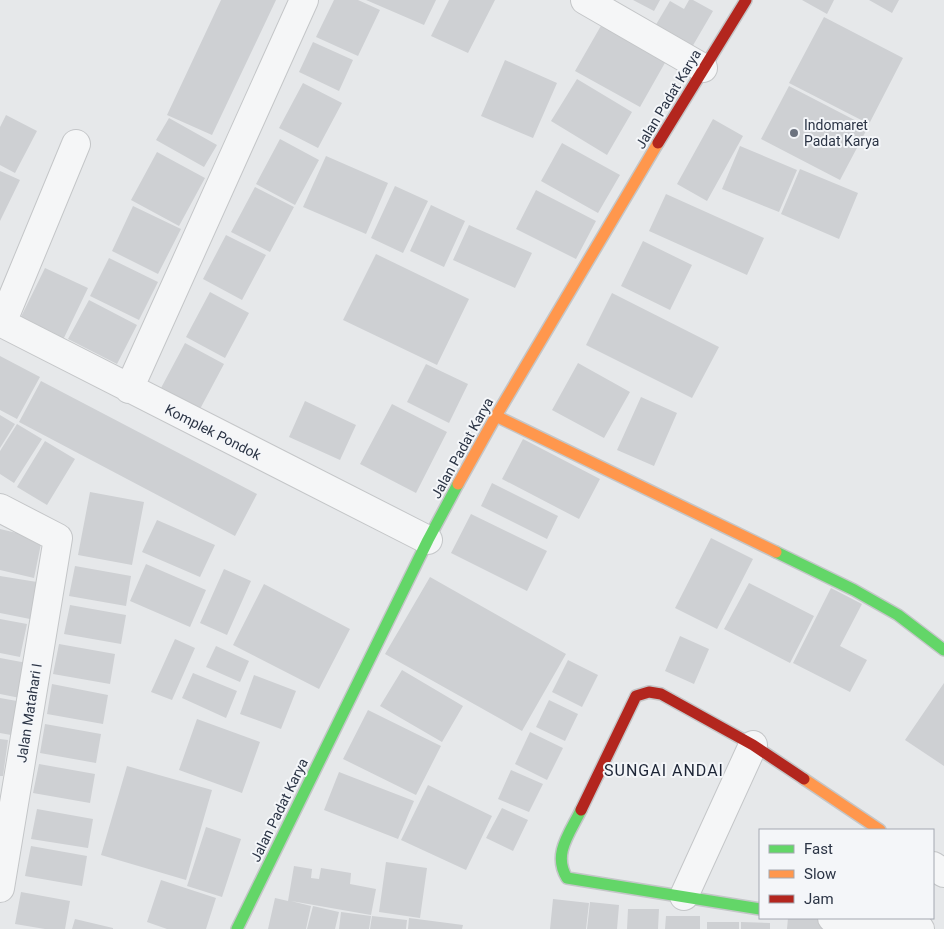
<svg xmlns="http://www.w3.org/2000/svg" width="944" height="929" font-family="Roboto,sans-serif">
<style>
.building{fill:#ced0d3}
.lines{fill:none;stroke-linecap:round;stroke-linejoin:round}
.street-casing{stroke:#c4c6c8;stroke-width:30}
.fast-casing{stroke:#c4c6c8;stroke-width:14}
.slow-casing{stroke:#c4c6c8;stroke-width:14}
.jam-casing{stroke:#c4c6c8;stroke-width:14}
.street{stroke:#f5f6f7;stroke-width:28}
.fast{stroke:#63d668;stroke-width:11}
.slow{stroke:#ff974d;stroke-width:11}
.jam{stroke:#b3261e;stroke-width:11}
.poi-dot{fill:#6c737f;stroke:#f4f6f9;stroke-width:2}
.labels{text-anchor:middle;stroke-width:4;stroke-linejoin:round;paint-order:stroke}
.street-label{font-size:14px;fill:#2b3445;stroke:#f4f6f9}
.poi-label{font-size:14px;fill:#2b3445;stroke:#f4f6f9;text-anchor:start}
.quarter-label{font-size:16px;letter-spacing:1px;fill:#1d2536;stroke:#f4f6f9}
</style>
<rect width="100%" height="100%" fill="#e6e8ea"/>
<path class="building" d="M 221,0 L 276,0 L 212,135 L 167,115 Z
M 334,0 L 358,0 L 380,10 L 358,56 L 316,37 Z
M 366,0 L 436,0 L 424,25 Z
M 449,0 L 495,0 L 468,53 L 431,36 Z
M 633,0 L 660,0 L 654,11 Z
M 689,0 L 693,0 L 713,11 L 688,54 L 651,33 L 670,1 L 684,9 Z
M 802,0 L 834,0 L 827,14 Z
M 869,0 L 899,0 L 892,13 Z
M 824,17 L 903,58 L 869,124 L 789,83 Z
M 602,24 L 666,61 L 640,107 L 575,71 Z
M 313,42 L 353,60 L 339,91 L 299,72 Z
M 505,60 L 557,83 L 533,138 L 481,116 Z
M 577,79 L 632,112 L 607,155 L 551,121 Z
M 303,83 L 342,103 L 318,148 L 279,128 Z
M 789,86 L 868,127 L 840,180 L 761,139 Z
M 6,115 L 37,131 L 15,173 L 0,165 L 0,127 Z
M 169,118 L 217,145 L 204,167 L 156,140 Z
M 713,119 L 743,136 L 707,201 L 677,184 Z
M 280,139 L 319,160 L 295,205 L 256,184 Z
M 562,143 L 620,175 L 598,213 L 541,181 Z
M 740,146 L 797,170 L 779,212 L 722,189 Z
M 157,152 L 205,178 L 179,226 L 131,200 Z
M 326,156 L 388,183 L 366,234 L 303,207 Z
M 800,169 L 858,193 L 839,239 L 781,214 Z
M 0,171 L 20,180 L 0,221 Z
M 395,186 L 428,201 L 403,253 L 371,238 Z
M 255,187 L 294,207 L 270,252 L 231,232 Z
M 536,190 L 596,221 L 576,259 L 516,229 Z
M 666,194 L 764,238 L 747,275 L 649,231 Z
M 431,205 L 465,221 L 444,267 L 410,251 Z
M 133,206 L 181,229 L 158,274 L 112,251 Z
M 469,225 L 532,253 L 515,288 L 453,260 Z
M 226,235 L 266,255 L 242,300 L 203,279 Z
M 643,241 L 692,265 L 670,310 L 621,286 Z
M 376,254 L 469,299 L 437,365 L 343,320 Z
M 109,258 L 158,282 L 139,320 L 90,296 Z
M 45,268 L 88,288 L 62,342 L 19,321 Z
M 210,292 L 249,313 L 225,358 L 186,337 Z
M 612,293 L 719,347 L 692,398 L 586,345 Z
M 89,300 L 137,325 L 117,364 L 68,339 Z
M 185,343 L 224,364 L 200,409 L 161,388 Z
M 0,356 L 40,377 L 17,419 L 0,410 Z
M 578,363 L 630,392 L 604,438 L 552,410 Z
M 426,364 L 468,384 L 449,423 L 407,402 Z
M 41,381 L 257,494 L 235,536 L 19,422 Z
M 641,397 L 677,413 L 654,466 L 617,450 Z
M 305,401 L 356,425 L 340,460 L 289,437 Z
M 392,404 L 447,432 L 416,493 L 360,464 Z
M 0,415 L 15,424 L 0,448 Z
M 17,424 L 42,439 L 14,483 L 0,474 L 0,451 Z
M 523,439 L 600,479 L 579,519 L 502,479 Z
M 45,441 L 75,459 L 47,505 L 17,487 Z
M 492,483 L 558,516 L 547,539 L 481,506 Z
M 90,492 L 144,502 L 132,565 L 78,555 Z
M 471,514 L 547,551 L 527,591 L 451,553 Z
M 157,520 L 215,545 L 200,577 L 142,552 Z
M 0,529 L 42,539 L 34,578 L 0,570 Z
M 711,538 L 753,559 L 717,629 L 675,608 Z
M 146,564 L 206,590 L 190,627 L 130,601 Z
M 75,566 L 131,576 L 126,606 L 69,596 Z
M 224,569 L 251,581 L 227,635 L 200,623 Z
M 0,576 L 37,582 L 30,619 L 0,613 Z
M 430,577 L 566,654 L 522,731 L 385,654 Z
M 749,583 L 814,616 L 790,663 L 724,629 Z
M 264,584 L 350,629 L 319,689 L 233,645 Z
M 831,588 L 862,604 L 840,646 L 867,660 L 850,692 L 793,663 Z
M 70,605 L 126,615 L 121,644 L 64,634 Z
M 0,619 L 27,624 L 20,657 L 0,653 Z
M 680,636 L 709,649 L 694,684 L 665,671 Z
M 175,639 L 195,648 L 172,700 L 151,692 Z
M 59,644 L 115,654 L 110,684 L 53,674 Z
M 216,646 L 249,661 L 240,682 L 206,667 Z
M 0,658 L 27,663 L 20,698 L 0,694 Z
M 568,660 L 598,675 L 582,707 L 552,692 Z
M 402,670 L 463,706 L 442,742 L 380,706 Z
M 193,673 L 237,691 L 226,718 L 182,698 Z
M 254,675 L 296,691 L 281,729 L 240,714 Z
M 944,683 L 944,766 L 905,740 Z
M 52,684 L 108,695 L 103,724 L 47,714 Z
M 0,698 L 17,701 L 11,735 L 0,733 Z
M 549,700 L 578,714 L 565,741 L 536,727 Z
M 368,710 L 441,746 L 416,795 L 343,759 Z
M 197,719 L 260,742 L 242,793 L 179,770 Z
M 45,724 L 101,734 L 96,763 L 40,753 Z
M 530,732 L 563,748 L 547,780 L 515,764 Z
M 0,739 L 8,740 L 3,776 L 0,776 Z
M 39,764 L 95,774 L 90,803 L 33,793 Z
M 127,766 L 212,790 L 186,880 L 101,855 Z
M 511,770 L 543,784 L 529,812 L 498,799 Z
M 339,772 L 414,801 L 398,839 L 324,810 Z
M 428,785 L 492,816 L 466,870 L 401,840 Z
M 502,808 L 528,820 L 513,851 L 486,838 Z
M 37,809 L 93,819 L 88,848 L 31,839 Z
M 206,827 L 241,839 L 222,897 L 187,886 Z
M 31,846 L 87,856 L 82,886 L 25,876 Z
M 386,862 L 427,868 L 420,918 L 379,912 Z
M 294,866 L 312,869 L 311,878 L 319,879 L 321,868 L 351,873 L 350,884 L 376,889 L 371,915 L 291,901 L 311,906 L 306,929 L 268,929 L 275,898 L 288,901 Z
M 161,880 L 216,898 L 206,929 L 167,929 L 147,922 Z
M 21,892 L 70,901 L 65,929 L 45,929 L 15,924 Z
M 553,899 L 589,903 L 586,929 L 550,929 Z
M 590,902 L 619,905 L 617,929 L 587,929 Z
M 313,906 L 339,912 L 335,929 L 307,929 Z
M 628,909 L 659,909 L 658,929 L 627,929 Z
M 341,912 L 371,916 L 369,929 L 339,929 Z
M 372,916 L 407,920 L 406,929 L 370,929 Z
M 666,916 L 700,916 L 700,929 L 665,929 Z
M 409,918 L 463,925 L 462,929 L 408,929 Z
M 788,918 L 823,918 L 822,929 L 787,929 Z
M 75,919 L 113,928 L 113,929 L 72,929 Z
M 707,922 L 739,922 L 739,929 L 707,929 Z
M 741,922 L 770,923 L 770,929 L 741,929 Z"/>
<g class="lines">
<g class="street-casing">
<path id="street" d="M 585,0 L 703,68
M 0,322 L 428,540
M 2,323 L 76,144
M 129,389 L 304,0
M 0,508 L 58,538 L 0,888
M 933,866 L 944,873
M 684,896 L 753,745
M 832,918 L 920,929"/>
</g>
<g class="fast-casing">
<path id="fast" d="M 776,552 L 854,590 L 898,615 L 944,650
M 581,810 C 570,833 552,854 567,878 L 760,909
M 237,929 L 428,540 L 458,484"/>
</g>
<g class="slow-casing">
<path id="slow" d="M 496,416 L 776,552
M 458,484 L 496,416 L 658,143
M 804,779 L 880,830"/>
</g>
<g class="jam-casing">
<path id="jam" d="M 658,143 L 746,0
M 581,810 L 636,696 L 649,692 L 661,694 L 753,745 L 804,779"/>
</g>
<use href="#street" class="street"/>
<use href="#fast" class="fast"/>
<use href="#slow" class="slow"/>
<use href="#jam" class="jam"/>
</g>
<circle class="poi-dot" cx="794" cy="133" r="5"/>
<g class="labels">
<g class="street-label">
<text transform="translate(668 99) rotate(-59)" y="5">Jalan Padat Karya</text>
<text transform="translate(213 432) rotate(27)" y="5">Komplek Pondok</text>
<text transform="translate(462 448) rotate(-61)" y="5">Jalan Padat Karya</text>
<text transform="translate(29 713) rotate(-81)" y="5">Jalan Matahari I</text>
<text transform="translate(279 810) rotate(-64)" y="5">Jalan Padat Karya</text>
</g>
<g class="poi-label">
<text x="804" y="130">Indomaret<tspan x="804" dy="16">Padat Karya</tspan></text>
</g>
<g class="quarter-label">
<text x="664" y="776">SUNGAI ANDAI</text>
</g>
</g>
<rect x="759" y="829" width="175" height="90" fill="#f4f6f9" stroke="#a4a8b1"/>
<rect x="769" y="845" width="25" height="8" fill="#63d668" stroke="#a4a8b1"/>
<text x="804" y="854" font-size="15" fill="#2b3445">Fast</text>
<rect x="769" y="870" width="25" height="8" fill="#ff974d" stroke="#a4a8b1"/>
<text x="804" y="879" font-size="15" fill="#2b3445">Slow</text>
<rect x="769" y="895" width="25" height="8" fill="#b3261e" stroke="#a4a8b1"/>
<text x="804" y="904" font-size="15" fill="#2b3445">Jam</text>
</svg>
